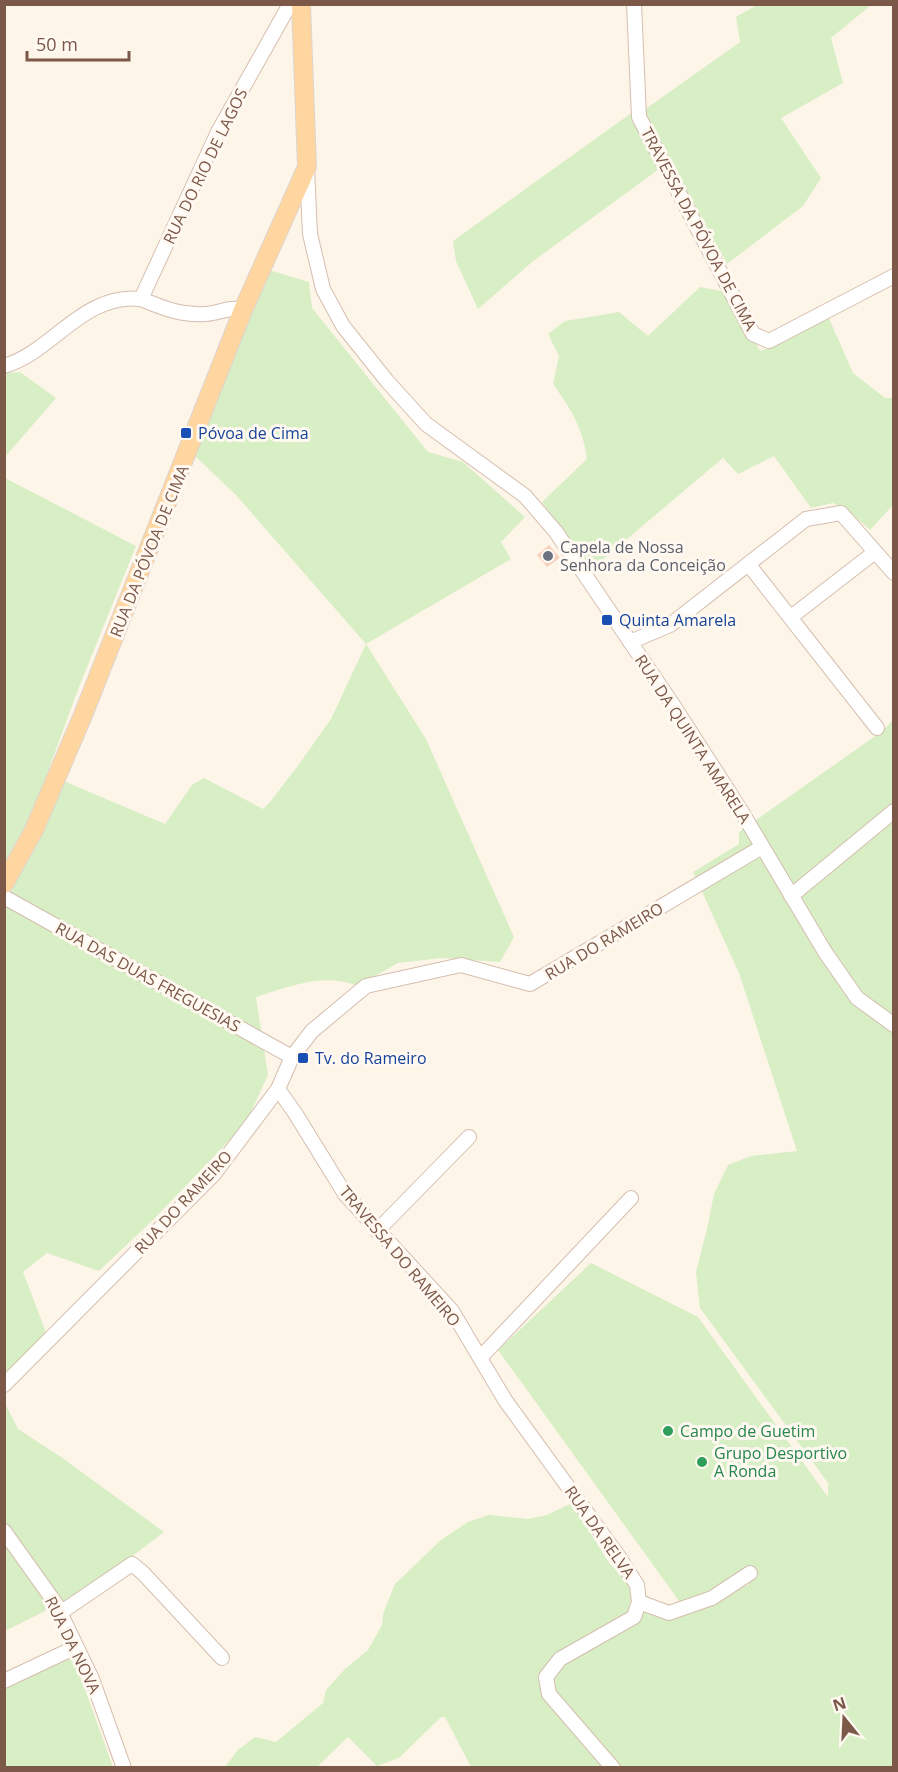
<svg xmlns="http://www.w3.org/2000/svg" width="898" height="1772" font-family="'Open Sans',sans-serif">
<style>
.green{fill:#d8eec5;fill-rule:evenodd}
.building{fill:#f7d1be}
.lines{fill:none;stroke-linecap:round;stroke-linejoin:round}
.minor-casing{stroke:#d5beaf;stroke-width:16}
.major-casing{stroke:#ddd4d0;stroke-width:20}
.minor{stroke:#fff;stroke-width:14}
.major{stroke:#ffd69f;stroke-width:18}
.transit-dot{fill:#1a4fb4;stroke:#fff9f1;stroke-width:2}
.worship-dot{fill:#6b7280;stroke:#fff9f1;stroke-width:2}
.leisure-dot{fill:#2e9e5b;stroke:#fff9f1;stroke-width:2}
.labels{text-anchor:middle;stroke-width:6;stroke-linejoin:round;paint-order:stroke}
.street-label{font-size:16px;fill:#7c5849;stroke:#fff9f1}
.transit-label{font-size:16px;fill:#164399;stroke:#fff9f1;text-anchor:start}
.worship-label{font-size:16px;fill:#5b616d;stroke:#fff9f1;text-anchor:start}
.leisure-label{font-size:16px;fill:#27864d;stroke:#fff9f1;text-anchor:start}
</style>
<rect width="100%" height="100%" fill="#fef5e9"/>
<path class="green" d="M 757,5 L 871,5 L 831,38 L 843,83 L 781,118 L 821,178 L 803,206 L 727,264 L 670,161 L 532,262 L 478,309 L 456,261 L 453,241 L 630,114 L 647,108 L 740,42 L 736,17 Z
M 269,270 L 309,282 L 312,308 L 428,452 L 463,462 L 525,517 L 501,542 L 511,559 L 366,644 L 426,739 L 514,937 L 500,962 L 442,958 L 398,963 L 357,986 C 324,972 288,987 256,997 L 268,1075 L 246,1123 L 154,1219 L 99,1271 L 47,1253 L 23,1272 L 49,1340 L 5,1384 L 5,478 L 136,546 L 79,687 L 47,774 L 165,824 L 192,785 L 204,778 L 263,809 L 270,802 L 297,767 L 331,719 L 366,644 L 236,495 L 195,456 Z
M 700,287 L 726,292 L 760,351 L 786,341 L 827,314 L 853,373 L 885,398 L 893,398 L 893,505 L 870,530 L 852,514 L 833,503 L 811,508 L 774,456 L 738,474 L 723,458 L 589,571 L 542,502 L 587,459 C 583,428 571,409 553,384 L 559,356 L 548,334 L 565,321 L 619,312 L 648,336 Z
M 20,372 L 56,398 L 5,457 L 5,373 Z
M 893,720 L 893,1767 L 471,1767 L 445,1717 L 441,1717 L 399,1758 L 377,1766 L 348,1737 L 317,1767 L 224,1768 L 238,1750 L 255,1737 L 276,1742 L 323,1703 L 326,1690 L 346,1668 L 368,1650 L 382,1625 L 383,1614 L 395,1584 L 441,1540 L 468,1522 L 489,1515 L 528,1519 L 547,1515 L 572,1503 L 609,1563 L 639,1591 L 668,1608 L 682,1605 L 498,1350 L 591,1263 L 698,1317 L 828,1497 L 828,1483 L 700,1308 L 696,1272 L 707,1229 L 714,1194 L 728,1165 L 751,1156 L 797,1151 L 739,973 L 693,872 L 739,844 L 739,832 L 881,732 ZM 757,1567 L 748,1585 L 713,1599 L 712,1598 Z
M 4,1395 L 6,1405 L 18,1429 L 61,1457 L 164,1532 L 100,1581 L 77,1595 L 5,1631 Z
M 73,1656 L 113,1767 L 5,1767 L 4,1686 L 54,1663 Z"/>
<path class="building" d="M 549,545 L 560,558 L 547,567 L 537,555 Z"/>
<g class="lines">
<g class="minor-casing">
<path id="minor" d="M 634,4 L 639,117 L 753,334 L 769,341 L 894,276
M 307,169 L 310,234 L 323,289 L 343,326 L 387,381 L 426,424 L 525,496 L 556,532 L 675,708 L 740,809 L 825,952 L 857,998 L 894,1025
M 141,299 C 163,308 182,316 206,314 C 220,313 230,306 243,310
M 4,366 C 53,352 82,293 141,299 L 218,132 L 290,4
M 749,565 L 877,728
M 791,617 L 875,552
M 630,642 L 670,625 L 806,519 L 841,513 L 894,573
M 791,896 L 894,811
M 4,897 L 292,1057
M 278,1089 L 295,1113 L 345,1194 L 452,1311 L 505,1400 L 619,1557 L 637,1585 L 639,1602 L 634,1617 L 560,1659 L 546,1677 L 549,1694 L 613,1768
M 377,1231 L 469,1137
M 480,1358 L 631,1198
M 4,1385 L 214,1174 L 278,1089 L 292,1057 L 312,1031 L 366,986 L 461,965 L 530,984 L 762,847
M 4,1531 L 56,1604 L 92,1679 L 124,1768
M 639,1602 L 669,1613 L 712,1598 L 750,1573
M 60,1613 L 132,1564 L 143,1573 L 222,1658
M 4,1681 L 76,1647"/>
</g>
<g class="major-casing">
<path id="major" d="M 4,884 L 34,830 L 83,715 L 243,310 L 307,167 L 301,4"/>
</g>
<use href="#minor" class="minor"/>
<use href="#major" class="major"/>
</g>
<g class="transit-dot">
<rect x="180" y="427" width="12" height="12" rx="3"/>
<rect x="601" y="614" width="12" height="12" rx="3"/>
<rect x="297" y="1052" width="12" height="12" rx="3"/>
</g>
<circle class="worship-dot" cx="548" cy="556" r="6"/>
<g class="leisure-dot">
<circle cx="668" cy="1431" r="6"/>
<circle cx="702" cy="1462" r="6"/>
</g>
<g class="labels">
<g class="street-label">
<text transform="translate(205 166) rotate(-64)" y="6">RUA DO RIO DE LAGOS</text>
<text transform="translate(699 229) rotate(62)" y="6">TRAVESSA DA PÓVOA DE CIMA</text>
<text transform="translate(149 551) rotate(-68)" y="6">RUA DA PÓVOA DE CIMA</text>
<text transform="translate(693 739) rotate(57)" y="6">RUA DA QUINTA AMARELA</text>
<text transform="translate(604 941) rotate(-31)" y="6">RUA DO RAMEIRO</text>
<text transform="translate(148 977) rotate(29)" y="6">RUA DAS DUAS FREGUESIAS</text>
<text transform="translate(183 1202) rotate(-47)" y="6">RUA DO RAMEIRO</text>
<text transform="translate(400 1256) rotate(50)" y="6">TRAVESSA DO RAMEIRO</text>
<text transform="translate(600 1532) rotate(55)" y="6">RUA DA RELVA</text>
<text transform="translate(73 1645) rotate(64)" y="6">RUA DA NOVA</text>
</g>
<g class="transit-label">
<text x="198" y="439">Póvoa de Cima</text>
<text x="619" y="626">Quinta Amarela</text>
<text x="315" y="1064">Tv. do Rameiro</text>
</g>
<g class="worship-label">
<text x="560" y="553">Capela de Nossa<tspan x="560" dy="18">Senhora da Conceição</tspan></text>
</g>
<g class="leisure-label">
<text x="680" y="1437">Campo de Guetim</text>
<text x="714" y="1459">Grupo Desportivo<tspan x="714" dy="18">A Ronda</tspan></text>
</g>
</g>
<rect width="898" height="1772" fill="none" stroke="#7c5849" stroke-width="12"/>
<g transform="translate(844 1718) rotate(342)" stroke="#fff9f1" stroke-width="4.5" paint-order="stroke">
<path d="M0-4.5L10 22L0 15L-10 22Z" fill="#7c5849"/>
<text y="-9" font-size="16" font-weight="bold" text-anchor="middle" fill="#7c5849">N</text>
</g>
<path d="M27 51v9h102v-9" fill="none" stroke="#7c5849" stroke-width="3"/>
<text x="36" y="51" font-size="18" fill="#7c5849" stroke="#fff9f1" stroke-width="4.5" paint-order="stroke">50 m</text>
</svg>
